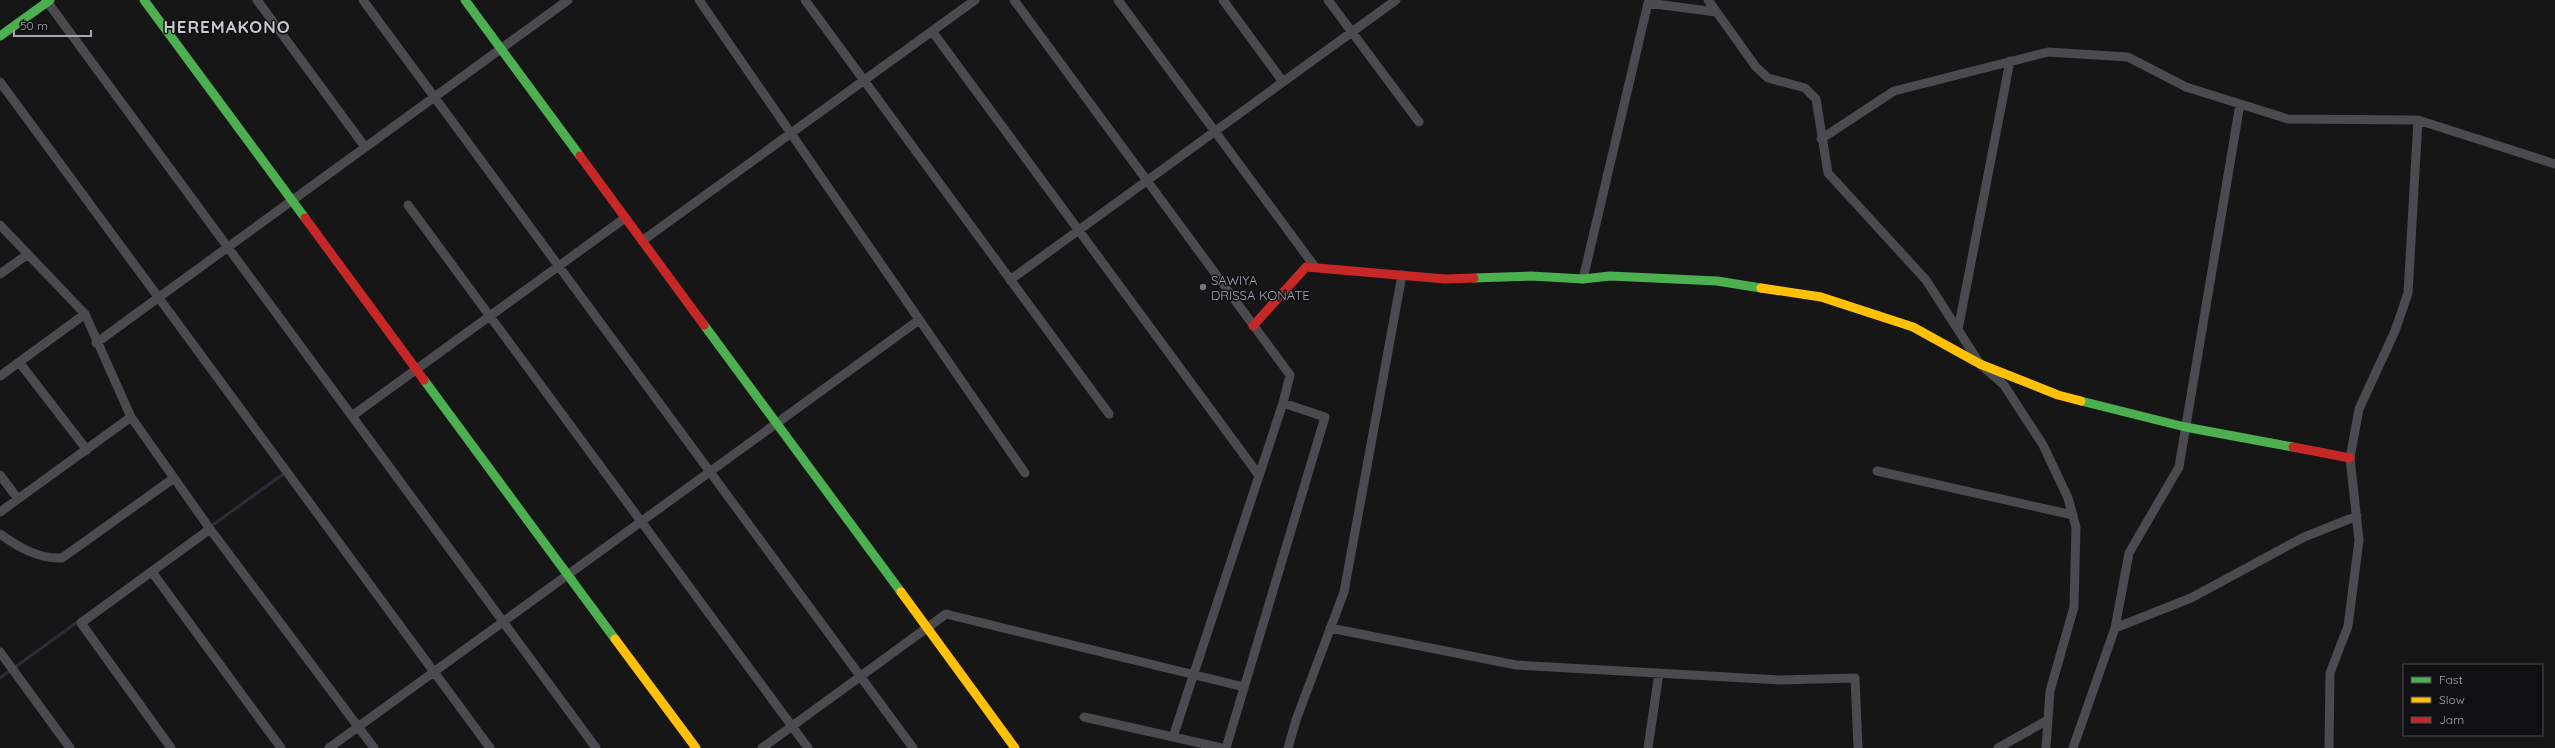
<svg xmlns="http://www.w3.org/2000/svg" width="2555" height="748" font-family="Quicksand,sans-serif">
<style>
.lines{fill:none;stroke-linecap:round;stroke-linejoin:round}
.stream{stroke:#292e37;stroke-width:3}
.street{stroke:#4a4a4f;stroke-width:9}
.fast{stroke:#4caf50;stroke-width:9}
.slow{stroke:#ffc107;stroke-width:9}
.jam{stroke:#c62828;stroke-width:9}
.poi-dot{fill:#74747f;stroke:#101012;stroke-width:1.5}
.labels{text-anchor:middle;stroke-width:3;stroke-linejoin:round;paint-order:stroke}
.poi-label{font-size:13px;fill:#a7a7b7;stroke:#101012;text-anchor:start}
.district-label{font-size:17px;font-weight:bold;letter-spacing:1px;fill:#c8c8d3;stroke:#101012}
</style>
<rect width="100%" height="100%" fill="#161616"/>
<g class="lines">
<path class="stream" d="M 210,527 L 286,472
M 0,678 L 80,620"/>
<path class="street" d="M 46,0 L 596,748
M 257,0 L 365,147
M 363,0 L 913,748
M 699,0 L 1025,473
M 805,0 L 1109,414
M 1014,0 L 1290,375 L 1283,403 L 1173,737
M 1118,0 L 1315,267
M 1223,0 L 1283,82
M 1328,0 L 1419,122
M 1708,0 L 1756,67 L 1768,78 L 1805,88 L 1816,99 L 1828,173 L 1926,280 L 1980,364 L 2004,385 L 2043,445 L 2068,498 L 2076,527 L 2074,607 L 2050,691 L 2046,748
M 932,31 L 1258,474
M 0,82 L 490,748
M 1821,139 L 1894,91 L 2048,52 L 2128,57 L 2186,87 L 2288,119 L 2418,120 L 2555,164
M 408,205 L 808,748
M 0,225 L 85,314 L 131,417 L 210,529 L 374,748
M 642,241 L 975,0
M 0,274 L 28,254
M 1583,279 L 1648,3 L 1716,12
M 1010,280 L 1396,0
M 1958,330 L 2010,61
M 96,343 L 568,0
M 19,362 L 87,450
M 0,376 L 85,314
M 352,416 L 625,218
M 1877,471 L 2073,515
M 0,475 L 18,499
M 0,512 L 131,417
M 0,534 C 18,547 38,559 62,558 L 174,478
M 152,572 L 281,748
M 1330,628 L 1516,665 L 1781,680 L 1855,678 L 1858,748
M 2115,628 L 2191,598 L 2304,537 L 2357,516
M 0,652 L 70,748
M 1084,717 L 1222,748
M 171,748 L 81,623 L 210,529
M 329,748 L 919,320
M 762,748 L 946,614 L 1244,687
M 1226,748 L 1325,417 L 1283,403
M 1288,748 L 1296,720 L 1344,592 L 1402,275
M 1648,748 L 1659,673
M 1998,748 L 2046,721
M 2073,748 L 2115,628 L 2129,553 L 2179,467 L 2240,104
M 2329,748 L 2330,673 L 2348,626 L 2359,540 L 2350,458 L 2359,409 L 2395,331 L 2408,293 L 2418,120"/>
<path class="fast" d="M 144,0 L 305,218
M 465,0 L 580,156
M 0,36 L 50,0
M 1474,278 L 1531,276 L 1583,279 L 1610,276 L 1717,281 L 1761,288
M 704,325 L 901,592
M 424,380 L 615,639
M 2081,401 L 2185,427 L 2293,447"/>
<path class="slow" d="M 1761,288 L 1821,297 L 1913,327 L 1980,364 L 2058,395 L 2081,401
M 901,592 L 1015,748
M 615,639 L 696,748"/>
<path class="jam" d="M 580,156 L 704,325
M 305,218 L 424,380
M 1253,326 L 1306,267 L 1445,279 L 1474,278
M 2293,447 L 2350,458"/>
</g>
<circle class="poi-dot" cx="1203" cy="287" r="4"/>
<g class="labels">
<g class="poi-label">
<text x="1211" y="285">SAWIYA<tspan x="1211" dy="15">DRISSA KONATE</tspan></text>
</g>
<g class="district-label">
<text x="227" y="33">HEREMAKONO</text>
</g>
</g>
<rect x="2403" y="664" width="140" height="72" fill="#101012" stroke="#4c4c54"/>
<rect x="2411" y="677" width="20" height="6" fill="#4caf50" stroke="#4c4c54"/>
<text x="2439" y="684" font-size="12" fill="#a7a7b7">Fast</text>
<rect x="2411" y="697" width="20" height="6" fill="#ffc107" stroke="#4c4c54"/>
<text x="2439" y="704" font-size="12" fill="#a7a7b7">Slow</text>
<rect x="2411" y="717" width="20" height="6" fill="#c62828" stroke="#4c4c54"/>
<text x="2439" y="724" font-size="12" fill="#a7a7b7">Jam</text>
<path d="M14 30v6h77v-6" fill="none" stroke="#a7a7b7" stroke-width="2"/>
<text x="20" y="30" font-size="12" fill="#a7a7b7" stroke="#101012" stroke-width="3" paint-order="stroke">50 m</text>
</svg>
